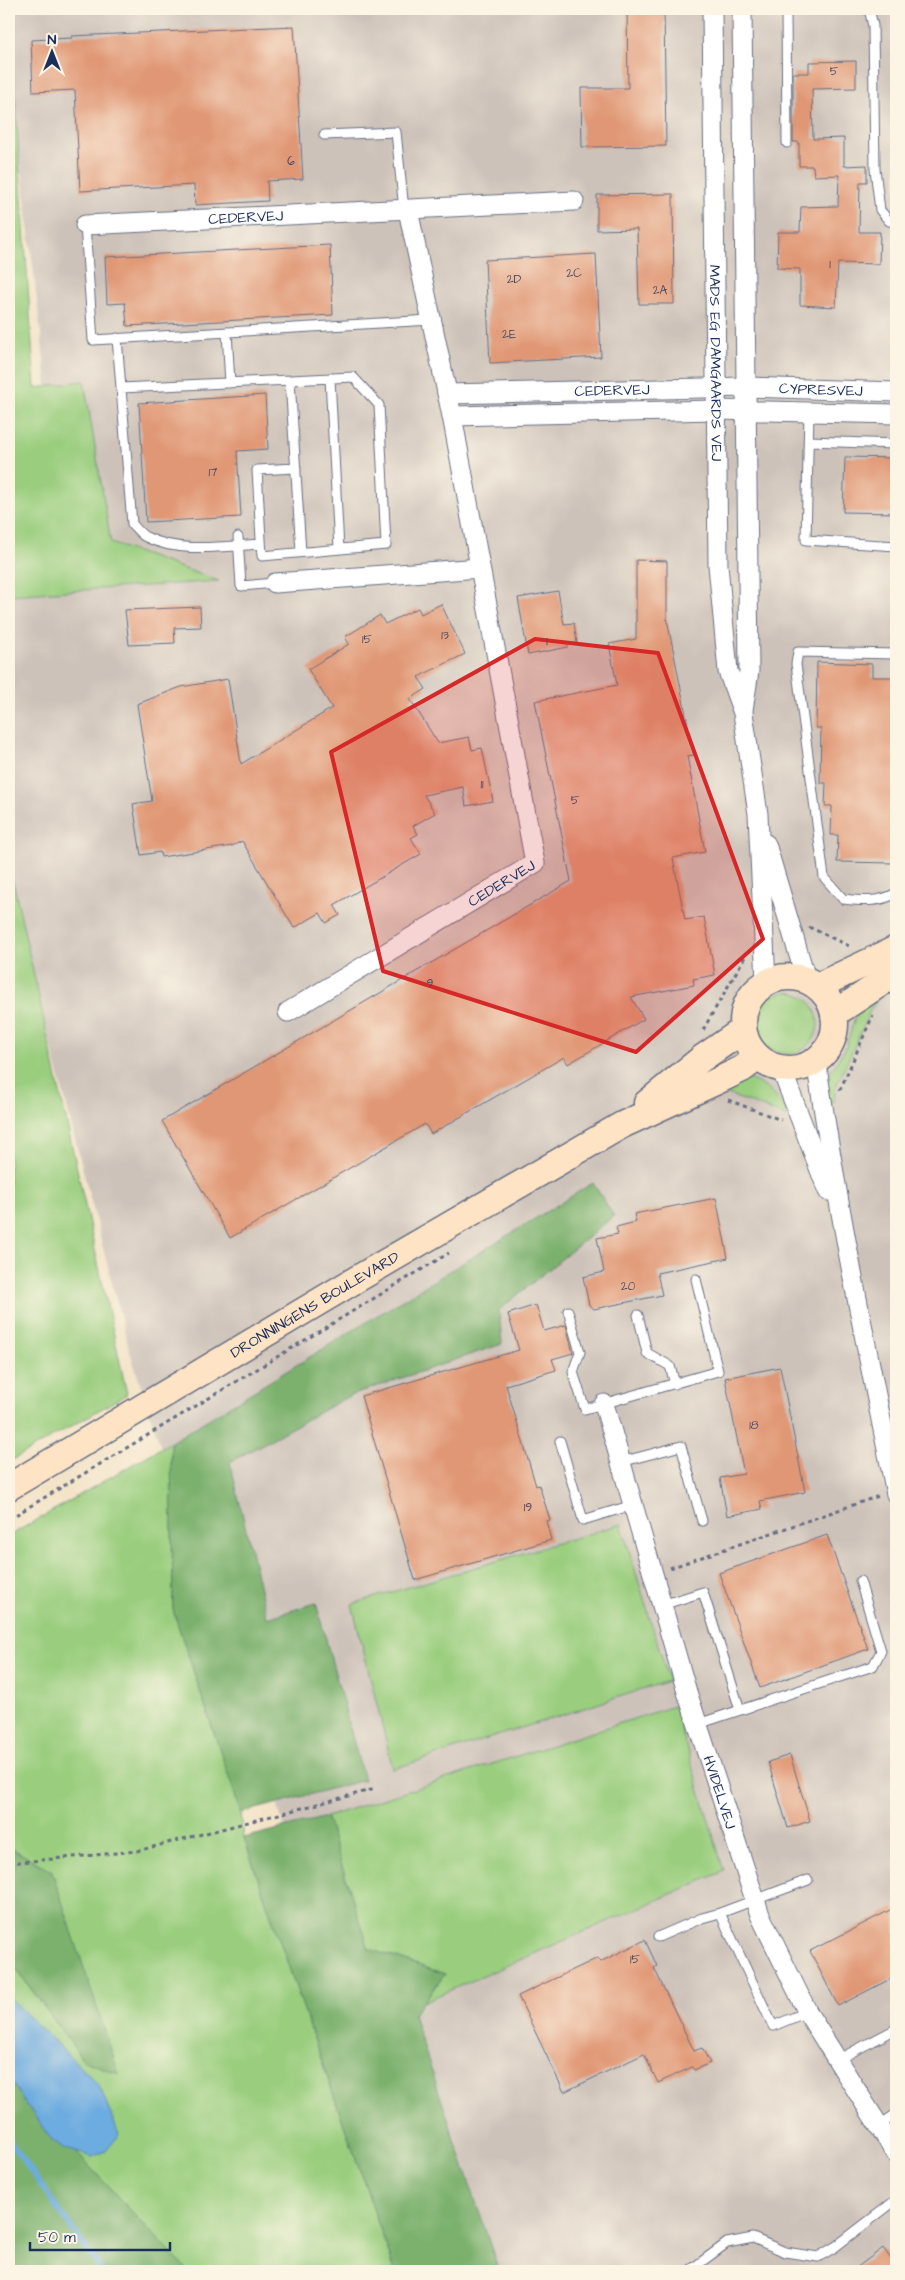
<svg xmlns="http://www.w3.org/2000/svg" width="905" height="2280" font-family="'Architects Daughter',sans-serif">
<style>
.industrial{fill:#cdc2b9}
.green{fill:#9ace7e;stroke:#5a7e6e}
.forest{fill:#7bb16d;stroke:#4b7066}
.water{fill:#6dace0;stroke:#446e9f}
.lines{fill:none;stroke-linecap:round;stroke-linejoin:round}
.stream{stroke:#6dace0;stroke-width:5.5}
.building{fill:#e09775}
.service-casing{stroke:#676e83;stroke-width:11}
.minor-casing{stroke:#676e83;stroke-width:21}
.secondary-casing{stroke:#676e83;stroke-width:29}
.path{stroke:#676e83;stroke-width:3;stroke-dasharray:4 4;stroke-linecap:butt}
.service{stroke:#fff;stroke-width:9}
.minor{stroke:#fff;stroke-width:19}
.secondary{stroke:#fee4c5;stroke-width:26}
.marked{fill:#d62828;fill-opacity:0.2;stroke:#d62828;stroke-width:4;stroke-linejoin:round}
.labels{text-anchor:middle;stroke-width:4;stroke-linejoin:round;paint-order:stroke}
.number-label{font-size:12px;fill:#4c4964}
.street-label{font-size:15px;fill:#1b2f5e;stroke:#fcf5e5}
</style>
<rect width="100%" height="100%" fill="#fcf5e5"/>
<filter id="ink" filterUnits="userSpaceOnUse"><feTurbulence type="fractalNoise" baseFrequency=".02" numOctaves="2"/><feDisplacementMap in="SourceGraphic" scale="10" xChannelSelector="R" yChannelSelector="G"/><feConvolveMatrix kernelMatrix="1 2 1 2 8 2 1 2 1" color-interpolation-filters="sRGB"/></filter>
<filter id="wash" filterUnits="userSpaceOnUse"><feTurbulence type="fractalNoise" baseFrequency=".0096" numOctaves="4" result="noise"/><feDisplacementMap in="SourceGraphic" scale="20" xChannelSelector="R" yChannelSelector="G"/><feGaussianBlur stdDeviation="1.12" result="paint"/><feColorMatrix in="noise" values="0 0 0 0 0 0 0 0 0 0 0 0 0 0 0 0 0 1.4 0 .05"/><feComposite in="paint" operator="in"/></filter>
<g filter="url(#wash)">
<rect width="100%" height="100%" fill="#f3e3c7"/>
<path class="industrial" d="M 9,9 L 896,9 L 896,2271 L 440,2271 L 396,2170 L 129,1349 L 9,882 L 9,416 L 50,411 L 9,61 Z"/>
<path class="green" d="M 9,9 L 35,388 L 84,381 L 111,543 L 219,581 L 9,595 Z
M 9,863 L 127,1394 L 9,1462 Z
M756 1023a31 31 0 1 1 62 0a31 31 0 1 1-62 0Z
M 877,1000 L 871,1009 L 836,1087 L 833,1103 L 828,1105 L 825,1086 L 829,1074 L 846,1047 L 854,1020 L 859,1011 Z
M 746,1079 C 767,1083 778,1099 790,1115 L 786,1116 L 727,1094 L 722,1085 Z
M 171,1442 L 173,1610 L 241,1813 L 244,1838 L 395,2271 L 187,2271 L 9,2081 L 9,1959 L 84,2061 L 52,1871 L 9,1847 L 9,1536 Z
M 621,1524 L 669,1681 L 393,1769 L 352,1604 Z
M 674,1706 L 724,1871 L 423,2002 L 445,1974 L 369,1949 L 326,1817 Z"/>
<path class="forest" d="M 593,1183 L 614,1216 L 499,1310 L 502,1344 L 349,1396 L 230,1462 L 267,1618 L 316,1603 L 364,1780 L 241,1813 L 173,1610 L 171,1442 Z
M 326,1817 L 369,1949 L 445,1974 L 413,2015 L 499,2271 L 395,2271 L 244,1838 Z
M 9,1847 L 52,1871 L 119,2074 L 84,2061 L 9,1959 Z
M 9,2081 L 185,2268 L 187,2271 L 16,2271 L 9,2264 Z"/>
<path class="water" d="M 9,1997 L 99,2085 L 119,2135 L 106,2151 L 92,2157 L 63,2148 L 50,2138 L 9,2079 Z"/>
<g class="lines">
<path class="stream" d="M 9,2140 L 102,2271"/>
</g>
<g id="blocks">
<path class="building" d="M 627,9 L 664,9 L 666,146 L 582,147 L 581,88 L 628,88 Z
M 294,26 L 303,179 L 267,181 L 268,201 L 195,205 L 194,185 L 80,191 L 75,90 L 33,92 L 31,40 L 72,38 L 72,36 Z
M 856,61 L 856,88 L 812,89 L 813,139 L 844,138 L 844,166 L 867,165 L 867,182 L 860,182 L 859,232 L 880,232 L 879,264 L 838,263 L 836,307 L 800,305 L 800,269 L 777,268 L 778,232 L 800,232 L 801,207 L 838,206 L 839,175 L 814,176 L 813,166 L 799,166 L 799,142 L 793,142 L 793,73 L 809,73 L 809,62 Z
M 673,194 L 674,304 L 639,304 L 637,229 L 597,230 L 597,195 Z
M 330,245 L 333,315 L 127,326 L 125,303 L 107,304 L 105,257 Z
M 596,254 L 601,357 L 490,363 L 485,260 Z
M 265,395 L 268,449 L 237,451 L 241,517 L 146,522 L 139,403 Z
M 845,457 L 896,458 L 896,513 L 843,512 Z
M 636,560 L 667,561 L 667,619 L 694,755 L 687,756 L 705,852 L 673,858 L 685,920 L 704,917 L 715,975 L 693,979 L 694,985 L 631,997 L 644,1019 L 568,1064 L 564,1057 L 431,1134 L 425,1124 L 230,1238 L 162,1121 L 571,881 L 535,701 L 617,685 L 609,644 L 636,639 Z
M 558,591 L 564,624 L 574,623 L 577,643 L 568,644 L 568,647 L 528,655 L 518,598 Z
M 441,604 L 465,654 L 418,677 L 426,689 L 410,699 L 438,743 L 469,737 L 472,750 L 482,748 L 493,801 L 466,806 L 463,787 L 424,795 L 435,813 L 413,826 L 418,834 L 411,838 L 421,854 L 334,905 L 340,915 L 326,923 L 320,913 L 294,928 L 242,841 L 232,846 L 161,857 L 160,852 L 141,855 L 133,804 L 152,801 L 137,704 L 181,687 L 228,679 L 241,764 L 332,708 L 308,669 L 349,644 L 345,637 L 380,615 L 385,624 L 418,608 L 421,614 Z
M 200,607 L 201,627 L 174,628 L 175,643 L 129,645 L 125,610 Z
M 817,662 L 872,664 L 872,677 L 896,677 L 896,863 L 837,862 L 838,835 L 831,835 L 832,806 L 825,806 L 826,783 L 820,783 L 821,728 L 816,728 Z
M 716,1198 L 728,1258 L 657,1273 L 662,1295 L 594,1309 L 589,1305 L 583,1277 L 604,1272 L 597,1238 L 618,1234 L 616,1227 L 636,1222 L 634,1214 Z
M 536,1305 L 544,1331 L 566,1325 L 573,1353 L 552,1359 L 556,1370 L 506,1385 L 536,1486 L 539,1485 L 550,1520 L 546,1521 L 551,1540 L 415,1580 L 361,1396 L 519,1350 L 508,1314 Z
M 780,1367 L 805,1492 L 760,1501 L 762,1509 L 727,1516 L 720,1478 L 744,1474 L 725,1378 Z
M 827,1535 L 868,1649 L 760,1688 L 719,1573 Z
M 790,1755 L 810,1821 L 788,1828 L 768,1762 Z
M 896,1907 L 896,1976 L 838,2006 L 810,1951 Z
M 645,1940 L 657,1966 L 654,1968 L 694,2051 L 702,2048 L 710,2063 L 694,2070 L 692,2067 L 658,2083 L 644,2054 L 564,2092 L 518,1996 L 598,1958 L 600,1962 Z
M 883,2248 L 896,2266 L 896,2271 L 852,2271 Z"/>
</g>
</g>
<g filter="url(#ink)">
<use href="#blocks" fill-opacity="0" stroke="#676e83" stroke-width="1"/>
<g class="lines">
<g class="service-casing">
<path id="service" d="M 786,9 L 787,143
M 869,9 L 873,26 L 875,169 L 880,210 L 889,221 L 896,222
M 324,135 L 396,132 L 404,210
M 85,225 L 93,340 L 431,320
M 227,332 L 230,383
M 117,338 L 121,388
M 330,378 L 339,549
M 290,380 L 301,552
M 809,412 L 806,540 L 896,546
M 809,441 L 896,444
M 238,537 L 241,586 L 275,583
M 261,544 C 225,546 179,554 146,537 C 141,535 136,528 132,524 L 121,388 L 353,377 L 379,405 L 386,545 L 262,556 L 257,470 L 296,468
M 896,654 L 798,652 L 796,664 L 824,877 L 843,899 C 861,901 880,903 896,893
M 568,1311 L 580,1352 L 573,1372 L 585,1409 L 718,1371 L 696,1279
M 638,1315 L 647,1353 L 670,1366 L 675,1384
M 560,1441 L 583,1520 L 633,1505
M 621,1462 L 681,1446 L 702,1521
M 662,1605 L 703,1592 L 740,1710
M 698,1724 L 873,1666 L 881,1651 L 860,1581
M 658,1937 L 702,1918 L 720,1913
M 807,2012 L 773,2026 L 720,1913 L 808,1880
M 837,2060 L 896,2029
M 879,2126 L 896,2114
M 689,2271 L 727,2243 L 753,2238 L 785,2252 L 818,2257 L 835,2247 L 896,2200"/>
</g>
<g class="minor-casing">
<g id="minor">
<path id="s1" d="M 712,9 L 718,565 L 728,671 L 743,713 L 758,814 L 766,982"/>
<path d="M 742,9 L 749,671 L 743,710"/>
<path id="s2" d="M 85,225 L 574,201"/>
<path id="s3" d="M 447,394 L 746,387 L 896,392"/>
<path d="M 452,416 L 717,410 L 896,414"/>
<path d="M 275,583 L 480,568"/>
<path d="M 766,844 L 806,979"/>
<path id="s4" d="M 288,1012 L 535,863 L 452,416 L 408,210"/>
<path d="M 816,1060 C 837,1206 867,1350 896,1494"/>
<path d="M 781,1068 L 828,1191"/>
<path id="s5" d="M 604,1404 L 687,1692 L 760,1915 L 809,2015 L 896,2153"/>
</g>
</g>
<g class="secondary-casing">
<g id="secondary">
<circle cx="789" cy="1023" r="46"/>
<path d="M 818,986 L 896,949"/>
<path d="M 834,1014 L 896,973"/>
<path d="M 647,1103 L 701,1059 L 743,1030"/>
<path id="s6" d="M 9,1487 L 357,1279 L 622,1125 L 715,1082 L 742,1069 L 758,1057"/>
</g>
</g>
<path class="path" d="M 809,927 L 849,946
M 703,1030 L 746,955
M 840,1090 L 873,1015
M 728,1100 L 781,1120
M 9,1519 L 449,1253
M 670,1568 L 879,1496
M 9,1863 L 137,1851 L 375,1789"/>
<use href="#service" class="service"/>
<use href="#minor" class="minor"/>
<use href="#secondary" class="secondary"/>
</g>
</g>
<path class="marked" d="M 535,639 L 658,653 L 763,939 L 636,1052 L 383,971 L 331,752 Z"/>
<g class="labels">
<g class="number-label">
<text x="834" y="75">5</text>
<text x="291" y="165">6</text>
<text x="830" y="268">1</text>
<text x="574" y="277">2C</text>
<text x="514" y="283">2D</text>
<text x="660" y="294">2A</text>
<text x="509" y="338">2E</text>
<text x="213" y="476">17</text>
<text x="445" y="639">13</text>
<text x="367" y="643">15</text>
<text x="547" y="645">1</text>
<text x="482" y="788">11</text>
<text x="575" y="804">5</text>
<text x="430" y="987">9</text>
<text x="628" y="1290">20</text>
<text x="754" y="1429">18</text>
<text x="528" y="1511">19</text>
<text x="635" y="1963">15</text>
</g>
<g class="street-label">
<text dy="5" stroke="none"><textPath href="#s2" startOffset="161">CEDERVEJ</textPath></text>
<text dy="5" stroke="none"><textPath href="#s1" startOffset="354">MADS EG DAMGAARDS VEJ</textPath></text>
<text dy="5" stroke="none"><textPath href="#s3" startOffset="374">CYPRESVEJ</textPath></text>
<text dy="5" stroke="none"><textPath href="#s3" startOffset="165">CEDERVEJ</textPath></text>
<text dy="5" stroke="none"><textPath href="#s4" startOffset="249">CEDERVEJ</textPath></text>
<text dy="5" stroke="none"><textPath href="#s6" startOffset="356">DRONNINGENS BOULEVARD</textPath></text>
<text dy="5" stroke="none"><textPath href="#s5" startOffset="405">HVIDELVEJ</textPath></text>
</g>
</g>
<rect width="905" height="2280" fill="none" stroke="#fcf5e5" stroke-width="30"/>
<g transform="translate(52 52)" stroke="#fcf5e5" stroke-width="4" paint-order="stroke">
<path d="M0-4L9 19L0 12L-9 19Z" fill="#1b2f5e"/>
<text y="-8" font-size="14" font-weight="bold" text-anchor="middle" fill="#1b2f5e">N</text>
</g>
<path d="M30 2242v8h140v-8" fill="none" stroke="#1b2f5e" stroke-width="2.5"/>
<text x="38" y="2242" font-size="15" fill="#1b2f5e" stroke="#fcf5e5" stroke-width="4" paint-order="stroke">50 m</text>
</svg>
